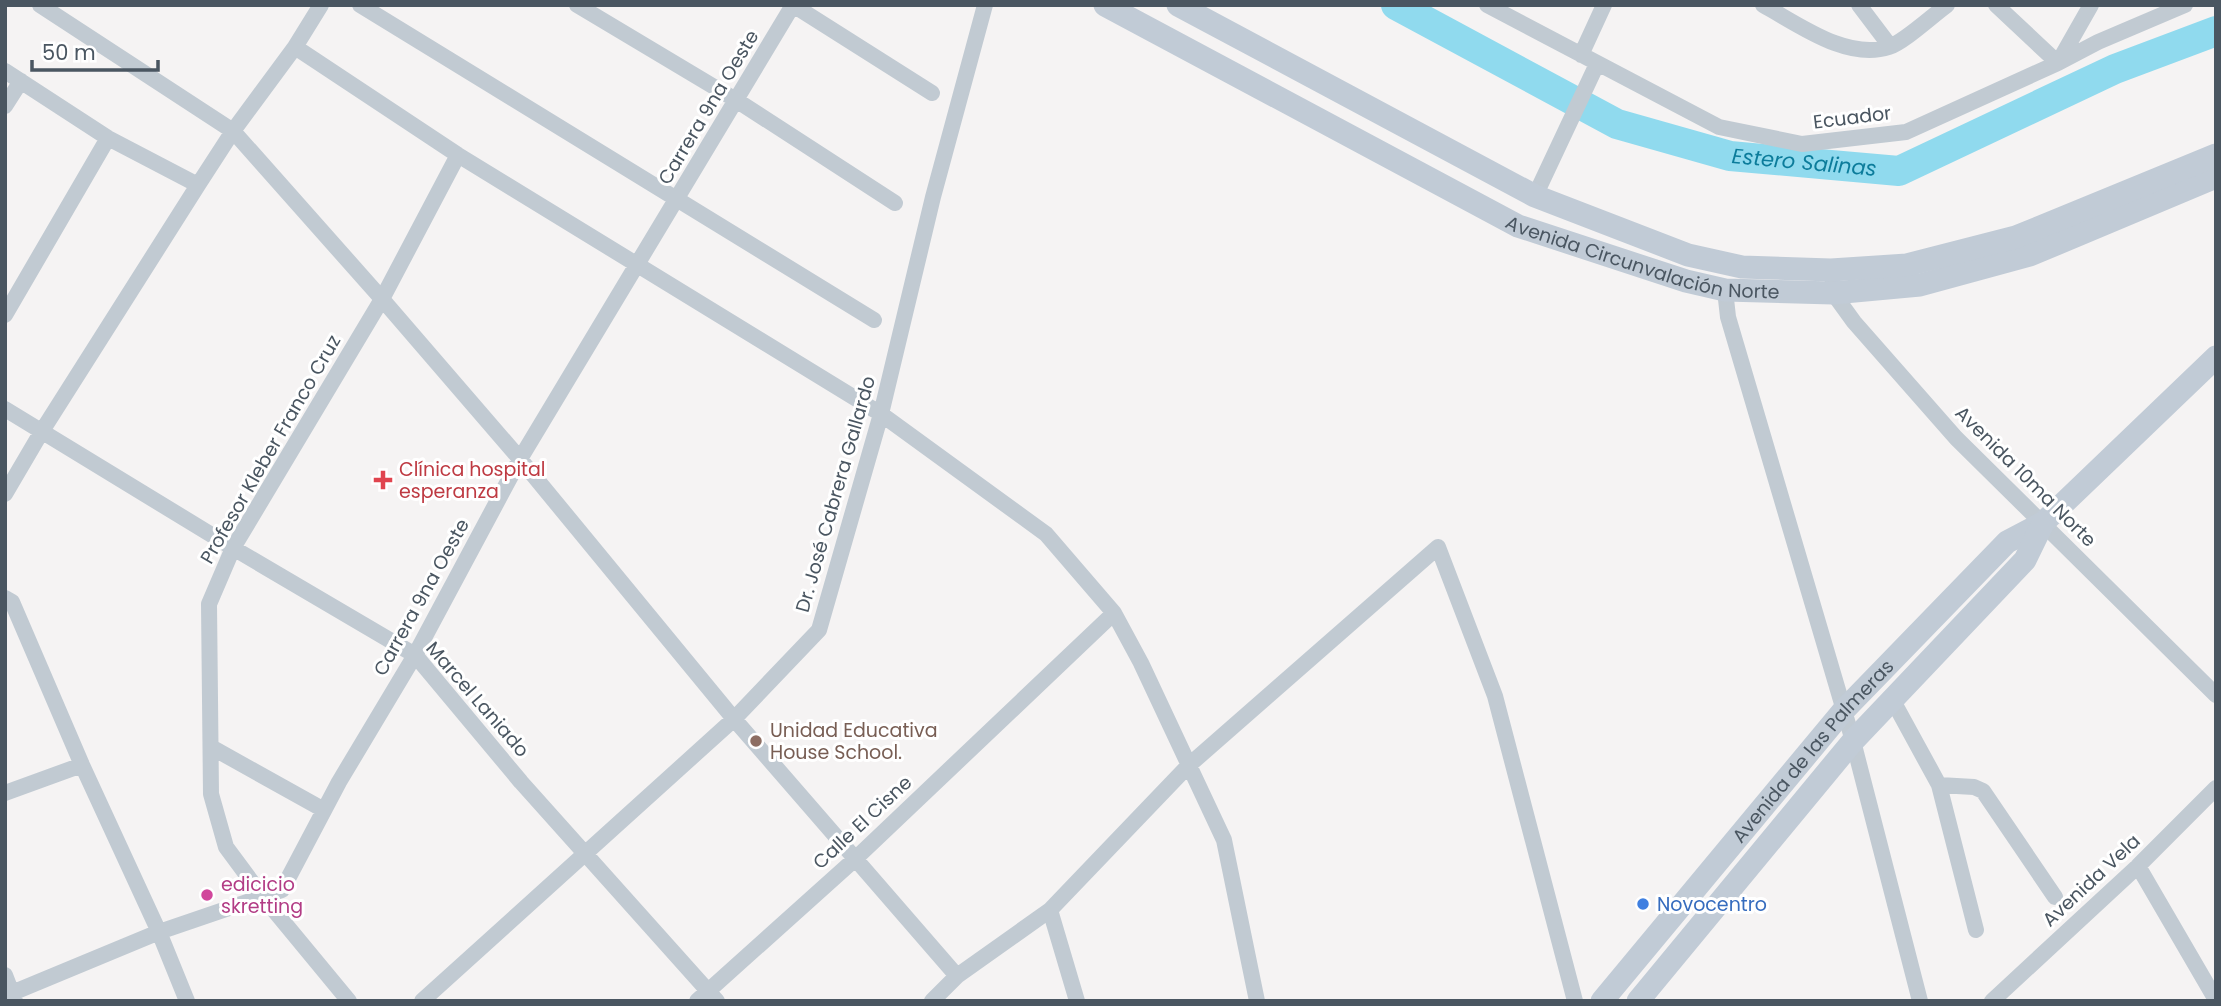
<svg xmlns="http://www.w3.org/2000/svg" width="2221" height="1006" font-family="Poppins,sans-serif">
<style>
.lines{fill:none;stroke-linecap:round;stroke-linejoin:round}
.river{stroke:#90daee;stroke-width:30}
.minor{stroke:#c1cad2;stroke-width:16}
.secondary{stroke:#c1cbd6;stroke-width:23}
.health-dot{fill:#e0444e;stroke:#fff;stroke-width:2.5}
.education-dot{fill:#8d6e63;stroke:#fff;stroke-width:2.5}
.hotel-dot{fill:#d1479c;stroke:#fff;stroke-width:2.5}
.shop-dot{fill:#3f7fe0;stroke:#fff;stroke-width:2.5}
.labels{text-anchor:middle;stroke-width:6;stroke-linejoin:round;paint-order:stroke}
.street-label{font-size:19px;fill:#4a5661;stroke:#fff}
.health-label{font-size:19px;fill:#be3a42;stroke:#fff;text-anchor:start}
.education-label{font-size:19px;fill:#785e54;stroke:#fff;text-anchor:start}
.hotel-label{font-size:19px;fill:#b23c85;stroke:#fff;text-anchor:start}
.shop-label{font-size:19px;fill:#366cbe;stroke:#fff;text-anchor:start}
.water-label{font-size:21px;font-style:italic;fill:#0c7c9b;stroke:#fff}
</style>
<rect width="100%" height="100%" fill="#f5f3f3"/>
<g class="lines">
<path class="river" id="s1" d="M 1396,5 L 1617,124 L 1730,156 L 1899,171 L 2115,69 L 2216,31"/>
<path class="minor" d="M 40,5 L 233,131 L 382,299 L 520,459 L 734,719 L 957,976
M 360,5 L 874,320
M 577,5 L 736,100 L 895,203
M 793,5 L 932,93
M 1487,5 L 1719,127 L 1802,144 L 1906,132 L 2058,63 L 2098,42 L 2185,5
M 1763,5 C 1798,24 1847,61 1889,47 C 1904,42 1932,16 1947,5
M 1859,5 L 1890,46
M 1996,5 L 2058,63
M 295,47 L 458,155 L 881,414 L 1046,534 L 1114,613 L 1141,663 L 1224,840 L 1257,1001
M 1581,55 L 1604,5
M 2058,63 L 2091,5
M 5,71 L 108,138 L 198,185
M 5,106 L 21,81
M 1535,196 L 1597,64
M 1832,285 L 1833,293 L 1854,322 L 1956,438 L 2216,695
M 1725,290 L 1728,317 L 1853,741 L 1920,1001
M 5,315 L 108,138
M 5,409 L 233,548 L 415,655 L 521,782 L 717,1001
M 5,494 L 42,431 L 198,185 L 233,131 L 295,47 L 321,5
M 5,598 L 12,602 L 82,765 L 159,932 L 187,1001
M 1892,699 L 1939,785 L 1976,930
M 211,747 L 324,810
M 1939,785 L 1974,787 L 1983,791 L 2055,897
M 5,793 L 82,765
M 2138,866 L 2216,1000
M 1050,910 L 1077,1001
M 5,975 L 15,1001
M 12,993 L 159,932 L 282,890 L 339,782 L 415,655 L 520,459 L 793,5
M 349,1001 L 263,897 L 226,847 L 211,794 L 209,604 L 233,548 L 382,299 L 458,155
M 422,1001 L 734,719 L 819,630 L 881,414 L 933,197 L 985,5
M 697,1001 L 854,860 L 1114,613
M 932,1001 L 957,976 L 1050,910 L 1188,766 L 1438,547 L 1495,696 L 1575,1001
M 1992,1001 L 2138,866 L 2216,788"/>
<g class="secondary">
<path id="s2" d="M 1105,5 L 1518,226 L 1686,281 L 1725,290 L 1833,293 L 1920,285 L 2030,255 L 2216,177"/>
<path d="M 1178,5 L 1535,196 L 1688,255 L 1742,267 L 1831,270 L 1907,265 L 2016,237 L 2216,155"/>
<path id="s3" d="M 1602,1001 L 1843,711 L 2007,542 L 2043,523 L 2216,357"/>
<path d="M 1638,1001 L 1853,741 L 2025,560 L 2043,523"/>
</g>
</g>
<path class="health-dot" d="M379.5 469.5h7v7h7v7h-7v7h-7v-7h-7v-7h7z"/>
<circle class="education-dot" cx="756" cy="741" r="7"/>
<circle class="hotel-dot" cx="207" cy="895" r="7"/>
<circle class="shop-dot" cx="1643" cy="904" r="7"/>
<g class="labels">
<g class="street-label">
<text transform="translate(708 107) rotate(-59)" y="7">Carrera 9na Oeste</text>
<text transform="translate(1852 117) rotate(-7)" y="7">Ecuador</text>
<text dy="7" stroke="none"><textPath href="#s2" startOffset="598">Avenida Circunvalación Norte</textPath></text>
<text transform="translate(270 449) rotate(-60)" y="7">Profesor Kleber Franco Cruz</text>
<text transform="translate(2026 476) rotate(45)" y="7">Avenida 10ma Norte</text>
<text transform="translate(835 494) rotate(-74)" y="7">Dr. José Cabrera Gallardo</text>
<text transform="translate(421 597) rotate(-61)" y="7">Carrera 9na Oeste</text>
<text transform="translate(478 699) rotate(49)" y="7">Marcel Laniado</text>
<text dy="7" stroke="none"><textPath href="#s3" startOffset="327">Avenida de las Palmeras</textPath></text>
<text transform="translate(862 822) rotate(-43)" y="7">Calle El Cisne</text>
<text transform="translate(2091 880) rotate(-43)" y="7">Avenida Vela</text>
</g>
<g class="health-label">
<text x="399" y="476">Clínica hospital<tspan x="399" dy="22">esperanza</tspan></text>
</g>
<g class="education-label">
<text x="770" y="737">Unidad Educativa<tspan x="770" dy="22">House School.</tspan></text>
</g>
<g class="hotel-label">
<text x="221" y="891">edicicio<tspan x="221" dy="22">skretting</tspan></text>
</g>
<g class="shop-label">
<text x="1657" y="911">Novocentro</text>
</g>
<g class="water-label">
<text dy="7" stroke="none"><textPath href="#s1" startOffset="443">Estero Salinas</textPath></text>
</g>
</g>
<rect width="2221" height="1006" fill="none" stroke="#4a5661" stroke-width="14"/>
<path d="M32 60v10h126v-10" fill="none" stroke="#4a5661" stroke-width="3.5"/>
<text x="42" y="60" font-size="21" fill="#4a5661" stroke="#ffffff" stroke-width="5" paint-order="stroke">50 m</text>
</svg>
